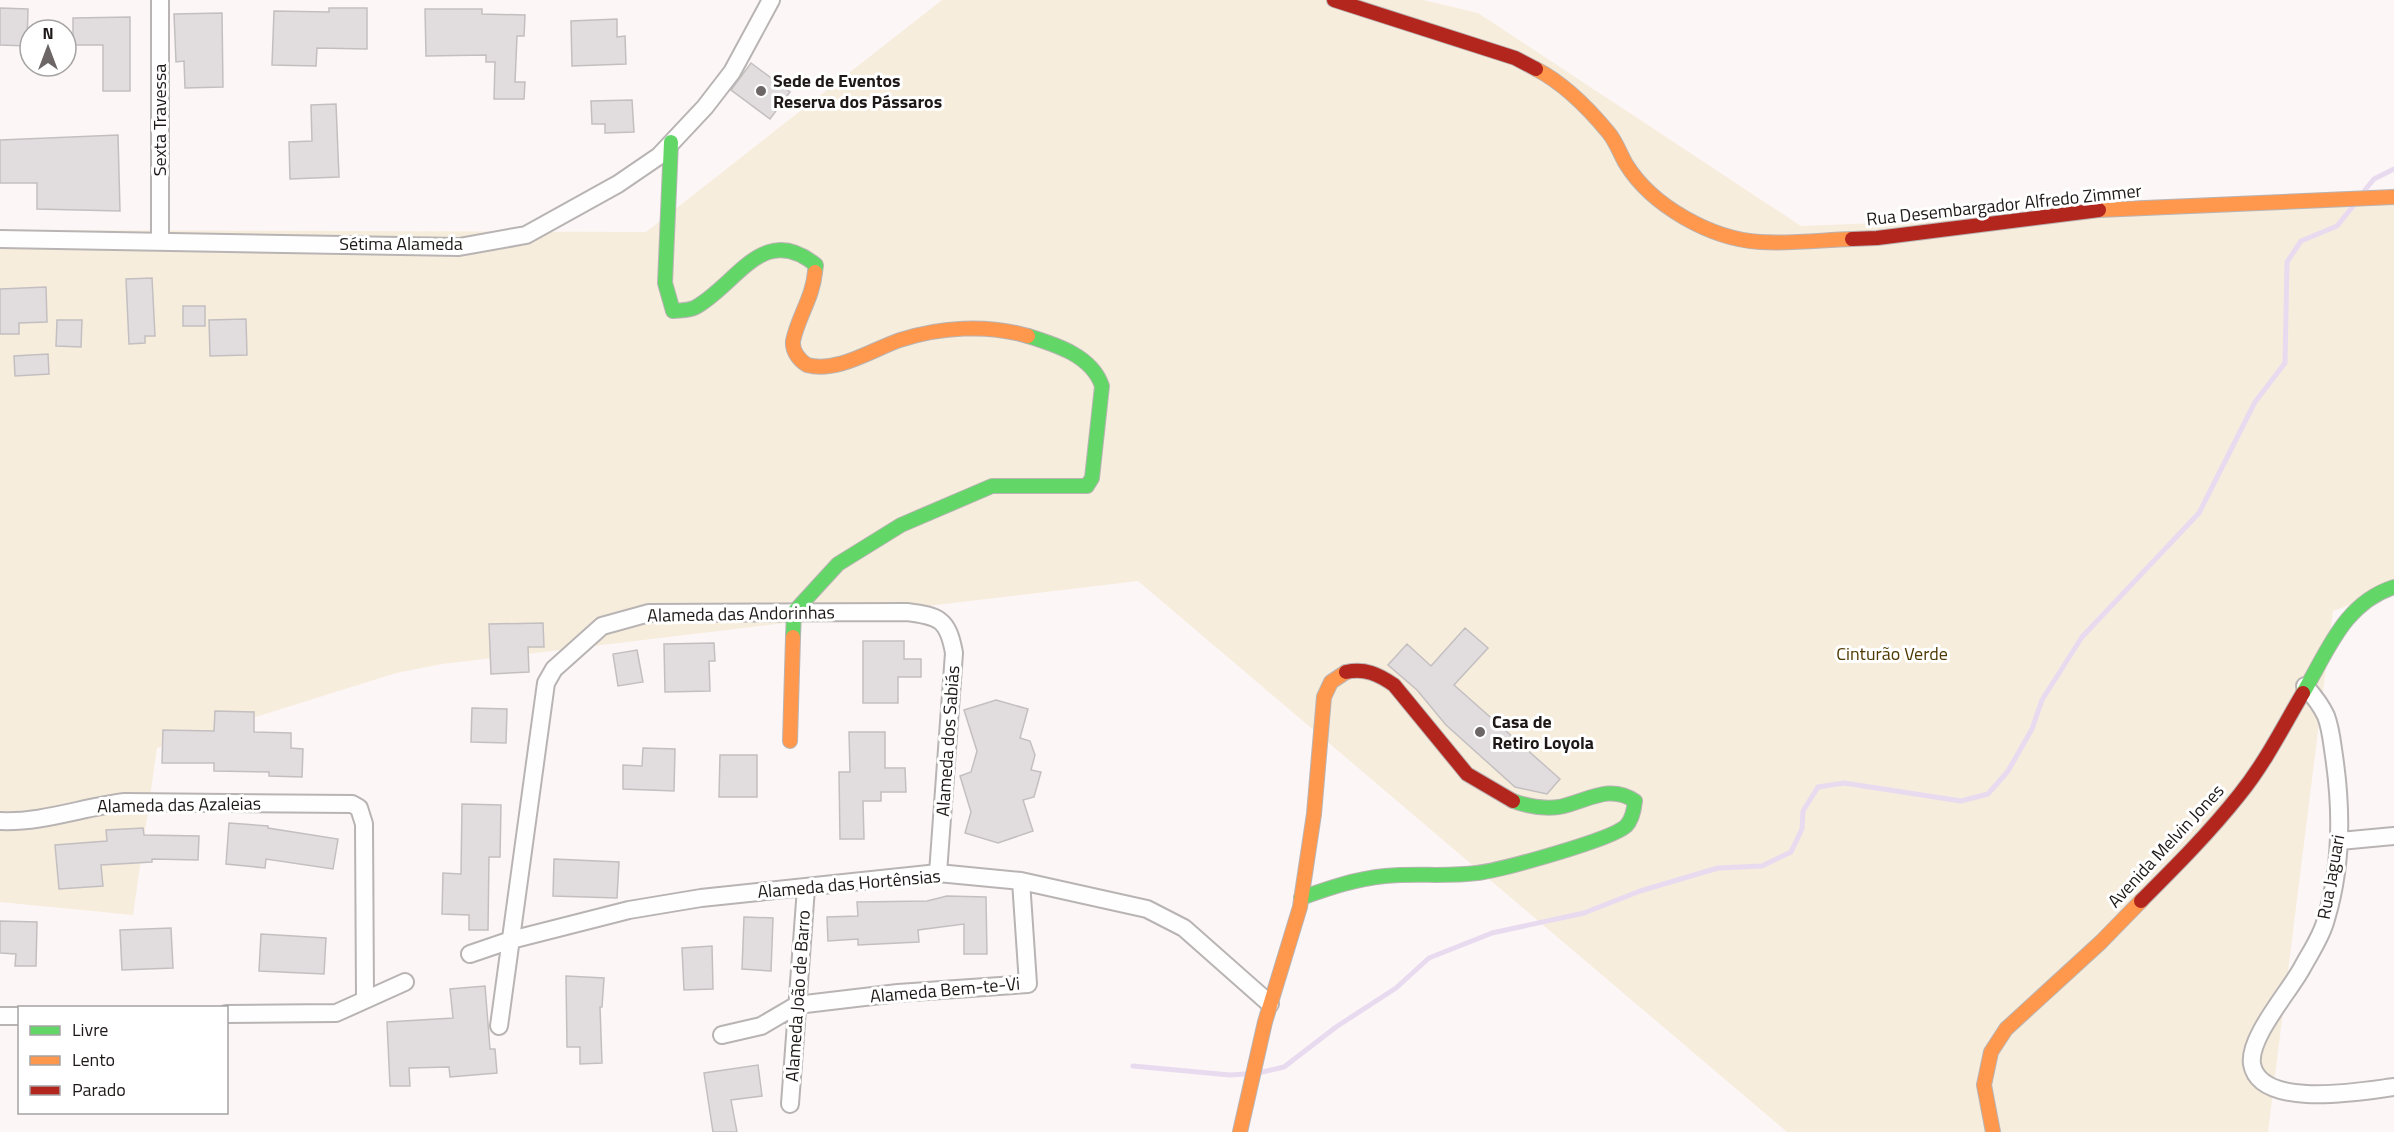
<svg xmlns="http://www.w3.org/2000/svg" width="2394" height="1132" font-family="'Titillium Web',sans-serif">
<style>
.green{fill:#f7eddd}
.lines{fill:none;stroke-linecap:round;stroke-linejoin:round}
.stream{stroke:#e8dbf0;stroke-width:5}
.building{fill:#e1ddde;stroke:#c3bfc0;stroke-width:1.5}
.street-casing{stroke:#b9b4b4;stroke-width:20}
.fast-casing{stroke:#b9b4b4;stroke-width:16}
.slow-casing{stroke:#b9b4b4;stroke-width:16}
.jam-casing{stroke:#b9b4b4;stroke-width:16}
.street{stroke:#fffefe;stroke-width:16}
.fast{stroke:#63d668;stroke-width:14}
.slow{stroke:#ff974d;stroke-width:14}
.jam{stroke:#b3261e;stroke-width:14}
.poi-dot{fill:#6c6666;stroke:#fff;stroke-width:2}
.labels{text-anchor:middle;stroke-width:6;stroke-linejoin:round;paint-order:stroke}
.poi-label{font-size:18px;font-weight:bold;fill:#1e1818;stroke:#fff;text-anchor:start}
.street-label{font-size:18px;fill:#1e1818;stroke:#fff}
.park-label{font-size:18px;fill:#4f3901;stroke:#fff}
</style>
<rect width="100%" height="100%" fill="#fcf6f6"/>
<path class="green" d="M 942,0 L 1423,0 L 1478,13 L 1801,226 L 2394,202 L 2394,589 L 2333,611 L 2268,1132 L 1787,1132 L 1138,581 L 442,664 L 396,673 L 157,748 L 133,915 L 0,902 L 0,230 L 646,232 Z"/>
<g class="lines">
<path class="stream" d="M 2365,190 L 2374,179 L 2394,169
M 1133,1066 L 1230,1075 L 1245,1074
M 1258,1073 L 1284,1067 L 1336,1027 L 1396,988 L 1429,958 L 1492,933 L 1584,913 L 1640,891 L 1718,868 L 1762,866 L 1791,852 L 1802,829 L 1803,811 L 1818,787 L 1844,783 L 1961,801 L 1988,794 L 2008,771 L 2032,729 L 2042,700 L 2082,637 L 2199,513 L 2255,402 L 2285,363 L 2287,262 L 2301,241 L 2337,226 L 2354,205"/>
</g>
<path class="building" d="M 0,8 L 28,9 L 27,46 L 0,45 Z
M 329,8 L 367,8 L 367,49 L 317,48 L 316,66 L 272,65 L 274,11 L 329,12 Z
M 425,9 L 482,9 L 482,14 L 525,15 L 524,36 L 517,36 L 515,82 L 525,82 L 524,99 L 494,99 L 495,62 L 486,62 L 486,55 L 426,56 Z
M 222,13 L 223,87 L 185,88 L 184,61 L 176,62 L 174,14 Z
M 130,17 L 130,91 L 103,91 L 103,45 L 73,45 L 73,18 Z
M 617,19 L 617,37 L 625,36 L 626,64 L 572,66 L 571,21 Z
M 751,63 L 790,92 L 770,119 L 731,90 Z
M 632,100 L 634,132 L 605,133 L 605,124 L 592,124 L 591,101 Z
M 336,104 L 339,177 L 290,179 L 289,142 L 312,141 L 311,105 Z
M 118,135 L 120,211 L 37,209 L 37,183 L 0,183 L 0,140 Z
M 152,278 L 155,336 L 145,336 L 145,343 L 129,344 L 126,279 Z
M 46,287 L 47,322 L 19,323 L 19,334 L 0,334 L 0,289 Z
M 183,306 L 205,306 L 205,326 L 183,326 Z
M 246,319 L 247,355 L 210,356 L 209,320 Z
M 57,320 L 82,320 L 81,347 L 56,346 Z
M 48,354 L 49,374 L 15,376 L 14,356 Z
M 543,623 L 544,647 L 528,647 L 529,672 L 491,674 L 489,624 Z
M 1465,628 L 1488,648 L 1454,685 L 1560,779 L 1547,794 L 1515,787 L 1446,725 L 1417,690 L 1388,665 L 1407,644 L 1431,666 Z
M 863,641 L 904,641 L 904,659 L 921,659 L 921,677 L 898,677 L 898,703 L 863,703 Z
M 714,643 L 715,661 L 709,661 L 710,691 L 665,692 L 664,644 Z
M 637,650 L 643,682 L 618,686 L 613,654 Z
M 996,700 L 1028,709 L 1020,738 L 1030,741 L 1035,755 L 1031,770 L 1041,772 L 1034,797 L 1023,800 L 1033,831 L 998,843 L 965,833 L 971,812 L 960,776 L 971,772 L 977,751 L 964,710 Z
M 472,708 L 507,709 L 506,743 L 471,742 Z
M 215,711 L 254,712 L 254,732 L 291,733 L 291,748 L 303,749 L 302,777 L 269,776 L 269,772 L 214,771 L 214,763 L 162,763 L 163,730 L 214,731 Z
M 849,732 L 885,732 L 885,768 L 905,768 L 906,792 L 881,792 L 881,801 L 863,801 L 864,839 L 840,839 L 839,772 L 850,772 Z
M 643,748 L 675,749 L 674,791 L 623,789 L 623,765 L 642,766 Z
M 720,755 L 757,755 L 757,797 L 719,797 Z
M 462,804 L 501,805 L 500,857 L 489,857 L 488,930 L 469,930 L 469,915 L 442,914 L 443,873 L 461,874 Z
M 229,823 L 268,826 L 268,828 L 338,839 L 333,869 L 266,859 L 265,868 L 226,864 Z
M 143,828 L 144,835 L 199,836 L 198,860 L 152,859 L 152,862 L 101,865 L 103,886 L 59,889 L 55,845 L 107,841 L 106,830 Z
M 554,859 L 619,862 L 617,898 L 553,896 Z
M 947,896 L 986,897 L 987,954 L 964,954 L 964,924 L 918,930 L 919,942 L 858,945 L 858,939 L 828,941 L 827,917 L 858,916 L 857,902 L 927,901 Z
M 744,917 L 773,918 L 771,971 L 742,969 Z
M 0,921 L 37,922 L 36,966 L 15,966 L 16,954 L 0,953 Z
M 171,928 L 173,968 L 122,970 L 120,930 Z
M 261,934 L 326,938 L 324,974 L 259,971 Z
M 712,946 L 713,989 L 684,990 L 682,948 Z
M 566,976 L 604,978 L 602,1007 L 600,1007 L 602,1063 L 580,1064 L 580,1047 L 567,1047 Z
M 485,986 L 490,1049 L 495,1049 L 497,1073 L 450,1077 L 449,1067 L 409,1068 L 410,1086 L 390,1086 L 387,1022 L 453,1018 L 450,989 Z
M 758,1065 L 762,1096 L 731,1100 L 737,1132 L 713,1132 L 704,1073 Z"/>
<g class="lines">
<g class="street-casing">
<path id="street" d="M 0,239 L 459,247 L 526,235 L 618,184 L 659,156 L 705,107 L 732,72 L 771,0
M 160,240 L 160,0
M 2305,686 C 2313,695 2321,705 2326,716 C 2331,729 2332,743 2334,756 C 2342,810 2342,866 2326,919 C 2322,936 2310,953 2302,968 C 2289,992 2248,1038 2252,1064 C 2260,1110 2363,1091 2394,1087
M 0,821 C 42,823 83,807 125,802 L 352,804 L 359,808 L 364,824 L 365,999
M 2340,841 L 2394,836
M 470,954 L 511,940 L 629,910 L 701,898 L 938,873 L 1021,881 L 1147,909 L 1184,928 L 1270,1004
M 226,1014 L 336,1013 L 405,982
M 0,1016 L 20,1016
M 499,1026 L 546,683 L 554,669 L 602,626 L 649,613 L 907,612 C 939,616 948,619 954,653 L 938,873
M 722,1035 L 761,1026 L 797,1005 L 898,993 L 1028,984 L 1021,881
M 790,1104 L 806,888"/>
</g>
<g class="fast-casing">
<path id="fast" d="M 671,142 L 665,283 L 673,311 C 681,310 689,311 696,307 C 738,283 763,222 816,265 L 815,272
M 793,637 L 794,612 L 838,564 L 901,525 L 992,486 L 1087,486 L 1092,478 L 1102,386 C 1092,356 1057,345 1028,336
M 2303,693 C 2328,651 2344,603 2394,587
M 1301,898 C 1329,888 1355,879 1385,876 C 1416,873 1447,877 1477,873 C 1501,870 1611,840 1626,826 C 1632,820 1634,810 1635,801 C 1609,783 1586,802 1559,807 C 1543,809 1527,806 1513,801"/>
</g>
<g class="slow-casing">
<path id="slow" d="M 1536,69 C 1563,83 1589,109 1608,132 C 1616,141 1620,154 1626,164 C 1652,206 1711,239 1760,242 C 1790,244 1822,240 1852,239
M 2099,210 L 2394,197
M 815,272 C 813,297 798,317 793,341 C 792,351 799,360 807,365 C 838,373 871,350 900,340 C 940,327 987,324 1028,336
M 790,741 L 793,637
M 1240,1132 L 1265,1022 L 1300,907 L 1314,814 L 1324,697 L 1331,682 L 1346,672
M 1993,1132 L 1984,1085 L 1991,1052 L 2006,1029 L 2101,942 L 2141,901"/>
</g>
<g class="jam-casing">
<path id="jam" d="M 1334,0 L 1515,58 L 1536,69
M 1852,239 L 1877,238 L 2099,210
M 1346,672 C 1365,668 1378,674 1394,685 L 1467,774 L 1513,801
M 2141,901 C 2175,867 2210,832 2240,794 C 2265,763 2283,727 2303,693"/>
</g>
<use href="#street" class="street"/>
<use href="#fast" class="fast"/>
<use href="#slow" class="slow"/>
<use href="#jam" class="jam"/>
</g>
<g class="poi-dot">
<circle cx="761" cy="91" r="6"/>
<circle cx="1480" cy="732" r="6"/>
</g>
<g class="labels">
<g class="poi-label">
<text x="773" y="87">Sede de Eventos<tspan x="773" dy="21">Reserva dos Pássaros</tspan></text>
<text x="1492" y="728">Casa de<tspan x="1492" dy="21">Retiro Loyola</tspan></text>
</g>
<g class="street-label">
<text transform="translate(160 120) rotate(-90)" y="6">Sexta Travessa</text>
<text transform="translate(2004 205) rotate(-6)" y="6">Rua Desembargador Alfredo Zimmer</text>
<text x="401" y="250">Sétima Alameda</text>
<text transform="translate(741 614) rotate(-1)" y="6">Alameda das Andorinhas</text>
<text transform="translate(948 741) rotate(-86)" y="6">Alameda dos Sabiás</text>
<text transform="translate(179 805) rotate(-1)" y="6">Alameda das Azaleias</text>
<text transform="translate(2166 846) rotate(-47)" y="6">Avenida Melvin Jones</text>
<text transform="translate(2331 877) rotate(-80)" y="6">Rua Jaguari</text>
<text transform="translate(849 884) rotate(-5)" y="6">Alameda das Hortênsias</text>
<text transform="translate(945 990) rotate(-5)" y="6">Alameda Bem-te-Vi</text>
<text transform="translate(798 996) rotate(-86)" y="6">Alameda João de Barro</text>
</g>
<g class="park-label">
<text x="1892" y="660">Cinturão Verde</text>
</g>
</g>
<rect x="18" y="1006" width="210" height="108" fill="#ffffff" stroke="#a5a3a3" stroke-width="1.5"/>
<rect x="30" y="1026" width="30" height="9" fill="#63d668" stroke="#a5a3a3" stroke-width="1.5"/>
<text x="72" y="1036" font-size="18" fill="#1e1818">Livre</text>
<rect x="30" y="1056" width="30" height="9" fill="#ff974d" stroke="#a5a3a3" stroke-width="1.5"/>
<text x="72" y="1066" font-size="18" fill="#1e1818">Lento</text>
<rect x="30" y="1086" width="30" height="9" fill="#b3261e" stroke="#a5a3a3" stroke-width="1.5"/>
<text x="72" y="1096" font-size="18" fill="#1e1818">Parado</text>
<g transform="translate(48 48)"><circle r="28" fill="#ffffff" stroke="#a5a3a3" stroke-width="1.5"/>
<path d="M0-4.5L10 22L0 15L-10 22Z" fill="#6c6666"/>
<text y="-9" font-size="16" font-weight="bold" text-anchor="middle" fill="#1e1818">N</text>
</g>
</svg>
